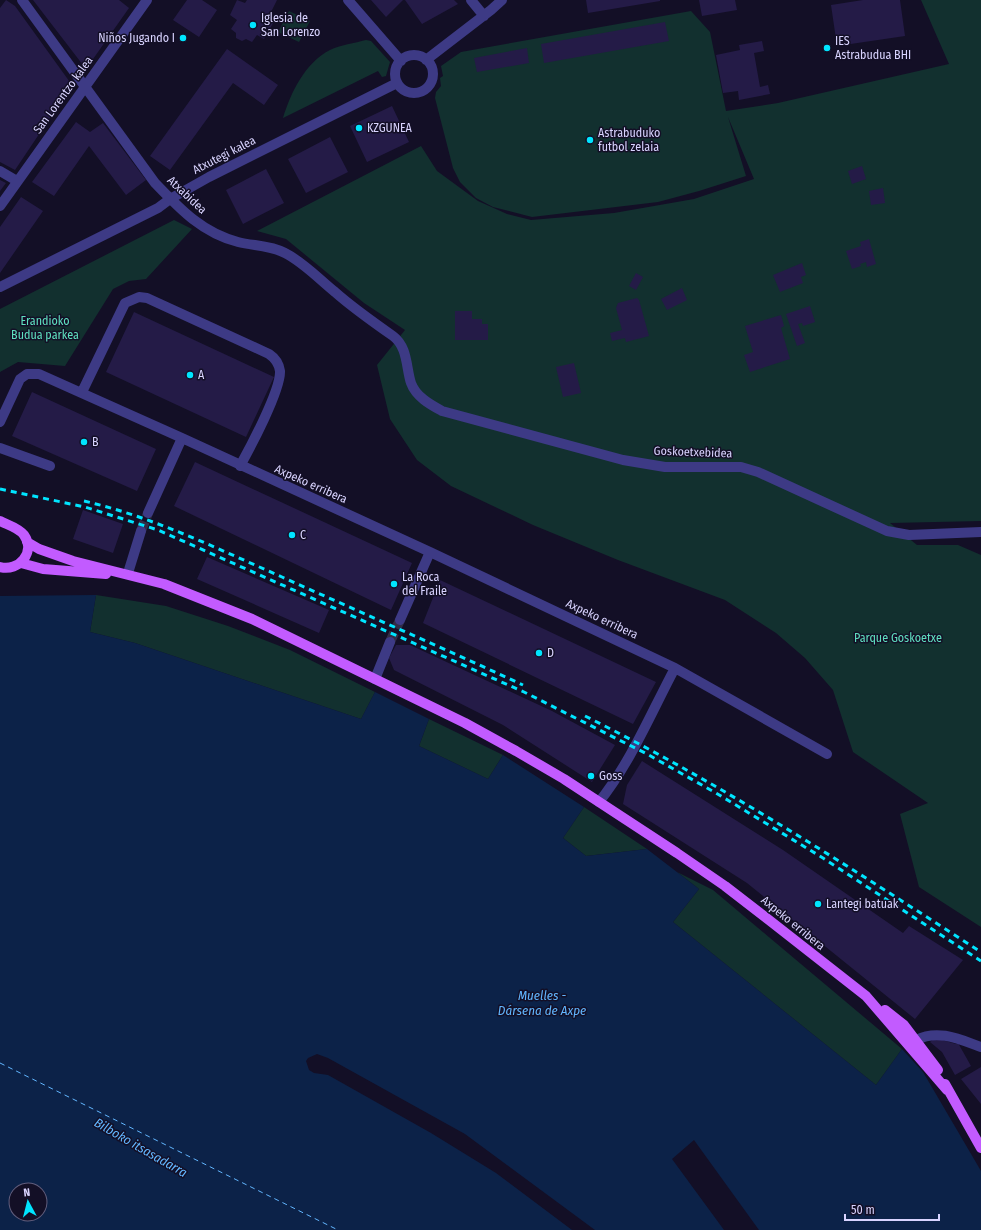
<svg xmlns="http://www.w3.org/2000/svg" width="981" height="1230" font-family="'Fira Sans Condensed',sans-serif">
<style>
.green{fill:#12302f}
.water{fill:#0c2248;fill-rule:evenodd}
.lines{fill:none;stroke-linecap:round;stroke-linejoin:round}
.ferry{stroke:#62b6ff;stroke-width:1;stroke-dasharray:5 4;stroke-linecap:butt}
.building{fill:#241b47}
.minor-tunnel{stroke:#312d47;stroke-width:10;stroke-dasharray:10 5;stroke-linecap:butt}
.minor{stroke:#3d3a85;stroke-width:10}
.major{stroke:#c25bff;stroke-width:10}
.rail{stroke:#00e5ff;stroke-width:3;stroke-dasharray:6 5;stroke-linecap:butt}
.poi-dot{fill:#00e5ff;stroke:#130f26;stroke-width:1.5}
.labels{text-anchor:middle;stroke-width:3;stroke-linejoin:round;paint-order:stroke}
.poi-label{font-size:12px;fill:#d9d4ff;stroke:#130f26;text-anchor:start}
.street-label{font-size:12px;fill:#d9d4ff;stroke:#130f26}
.park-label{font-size:12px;fill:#5fe0c0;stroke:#130f26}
.water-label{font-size:13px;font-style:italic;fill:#62b6ff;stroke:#130f26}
</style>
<rect width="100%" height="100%" fill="#130f26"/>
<path class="green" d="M 921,0 L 981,0 L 981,521 L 890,523 L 917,545 L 958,545 L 981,555 L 981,927 L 919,887 L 900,814 L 928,803 L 853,752 L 833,690 L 805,658 L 776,633 L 725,600 L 618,560 L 533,525 L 451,486 L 417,460 L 390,419 L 377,365 L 405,330 L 364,303 L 286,239 L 257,231 L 421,146 L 437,171 L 478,201 L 507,214 L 531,220 L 614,213 L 694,199 L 754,179 L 728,117 L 746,176 L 699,191 L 658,202 L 532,217 L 493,207 L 476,198 L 460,182 L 453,168 L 435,98 L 436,92 L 441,86 L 440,78 L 443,76 L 441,66 L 461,52 L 691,11 L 710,32 L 726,111 L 778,103 L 949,64 Z
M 289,11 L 310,21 L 299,42 L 278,32 Z
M 366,40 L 371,41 L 390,62 L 386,76 L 382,77 L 378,71 L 283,118 C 291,92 305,63 330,50 C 340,45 355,43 366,40 Z
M 174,220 L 192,229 L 146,279 L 129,281 L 113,289 L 65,366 L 18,362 L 0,372 L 0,309 Z
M 96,595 L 166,606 L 228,626 L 290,650 L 375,692 L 361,719 L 135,643 L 90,632 Z
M 429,719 L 503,755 L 488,779 L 419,746 Z
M 584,807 L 647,849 L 586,856 L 563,838 Z
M 677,872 L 713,890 L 902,1049 L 876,1085 L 673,922 L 699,889 Z"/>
<path class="water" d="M 96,595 L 90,632 L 135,643 L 361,719 L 375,692 L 429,719 L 419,746 L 488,779 L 503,755 L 584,807 L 563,838 L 586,856 L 647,849 L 699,889 L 673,922 L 876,1085 L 902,1049 L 923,1072 L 981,1171 L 981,1230 L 759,1230 L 694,1140 L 672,1159 L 724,1230 L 595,1230 L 465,1134 L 328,1058 L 317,1054 L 308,1058 L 306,1061 L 309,1070 L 314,1073 L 328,1075 L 431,1133 L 496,1173 L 572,1230 L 0,1230 L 0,596 ZM 16,1190 L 40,1190 L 40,1214 L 16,1214 Z"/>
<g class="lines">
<path class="ferry" d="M 0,1063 L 338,1230"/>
</g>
<path class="building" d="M 6,0 L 15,6 L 72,85 L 15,170 L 0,162 L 0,8 Z
M 33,0 L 119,0 L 129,8 L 86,69 Z
M 187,0 L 202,0 L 217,10 L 199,37 L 173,20 Z
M 237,0 L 245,3 L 247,0 L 277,0 L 270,14 L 276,18 L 264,39 L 257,35 L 252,42 L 246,39 L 242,41 L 236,38 L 236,33 L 231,29 L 237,20 L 230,15 Z
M 371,0 L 403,0 L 386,17 Z
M 405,0 L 454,0 L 458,4 L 422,24 Z
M 586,0 L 660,0 L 660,1 L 588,13 Z
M 699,0 L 735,0 L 737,10 L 702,16 Z
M 863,0 L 900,0 L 905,36 L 837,46 L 831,5 Z
M 665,22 L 669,41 L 544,63 L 541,44 Z
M 762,41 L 764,51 L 754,53 L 760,87 L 768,85 L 770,94 L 739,100 L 738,91 L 723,93 L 716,55 L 740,50 L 739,45 Z
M 527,48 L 529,63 L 477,72 L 474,58 Z
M 227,49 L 278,85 L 264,105 L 233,83 L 170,170 L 150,156 Z
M 392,106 L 409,142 L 367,162 L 350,126 Z
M 76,122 L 90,132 L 103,123 L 146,180 L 126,195 L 89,146 L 54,196 L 32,182 Z
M 330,137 L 348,172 L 306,193 L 288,159 Z
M 862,166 L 866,179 L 852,184 L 848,171 Z
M 266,169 L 284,203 L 243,224 L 226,190 Z
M 0,180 L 6,183 L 0,191 Z
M 883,188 L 885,203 L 871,205 L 869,191 Z
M 21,197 L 43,211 L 0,273 L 0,227 Z
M 869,239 L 876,264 L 867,267 L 866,262 L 860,264 L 861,266 L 852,269 L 846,251 L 861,246 L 860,242 Z
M 802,263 L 806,275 L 801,277 L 803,283 L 780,292 L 773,275 Z
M 636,273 L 643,277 L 636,290 L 629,286 Z
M 682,288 L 687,300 L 667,310 L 661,299 Z
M 637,298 L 639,300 L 649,336 L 626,342 L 625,338 L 612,341 L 610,333 L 622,330 L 616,308 L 618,303 Z
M 810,306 L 815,322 L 803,326 L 802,323 L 798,324 L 805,343 L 797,346 L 786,314 Z
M 455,311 L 472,311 L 472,319 L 482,319 L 482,324 L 488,324 L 488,340 L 455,340 Z
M 134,312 L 274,377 L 246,437 L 106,372 Z
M 781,315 L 784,326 L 781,328 L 790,359 L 750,372 L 744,355 L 753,352 L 745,326 Z
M 574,363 L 581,393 L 563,397 L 556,367 Z
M 32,392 L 156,449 L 137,491 L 12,436 Z
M 195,462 L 412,563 L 391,610 L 174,506 Z
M 83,510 L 123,524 L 113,553 L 73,539 Z
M 207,557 L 329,610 L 319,633 L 197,579 Z
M 440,580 L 656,682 L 633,724 L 423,623 Z
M 396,645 L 410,645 L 552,711 L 615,745 L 592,782 L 503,725 L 394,670 L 389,658 Z
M 642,761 L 783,850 L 903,933 L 909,926 L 963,960 L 915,1019 L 747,883 L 623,804 L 627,785 Z
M 935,1038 L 956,1044 L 958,1043 L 971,1066 L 955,1075 L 942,1052 L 930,1042 Z
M 981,1067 L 981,1104 L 961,1079 Z"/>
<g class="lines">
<path class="minor-tunnel" d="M 141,531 L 148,513
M 390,642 L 400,620"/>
<path class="minor" d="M 22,0 L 155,183 C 179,208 202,233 238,242 C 253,246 270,245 285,253 C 303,262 319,279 335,292 C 353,308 373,322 393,336 C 408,347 406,368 411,383 C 416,397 431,405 442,411 L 623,460 L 665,467 L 741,467 L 758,472 L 887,531 L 909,535 L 981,532
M 348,0 L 401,61
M 471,0 L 484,16
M395 74a19 19 0 1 1 38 0a19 19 0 1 1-38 0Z
M 426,60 L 491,10 L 502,0
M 0,171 L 17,181
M 0,206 L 147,0
M 0,287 L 158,208 L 170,199 L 209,177 L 397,83
M 82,392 L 125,303 L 139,297 L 147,298 L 269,354 C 275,358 279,364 280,371 C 281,390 250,448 240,466
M 0,422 L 20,379 L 27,374 L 39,374 L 182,438 L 430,552 L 675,668 C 651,713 631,762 599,802
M 0,448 L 50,466
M 148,513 L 182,438
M 128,573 L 141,531
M 400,620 L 430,552
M 675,668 L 827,754
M 375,679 L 390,642
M 916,1040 C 938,1029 959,1039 981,1047"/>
<path class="major" d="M 0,521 C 8,525 19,528 24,535 C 36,552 19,572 0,567
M 27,542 L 39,549 L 73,561 L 164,584 L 252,619 L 465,723 L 516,751 L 564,779 L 677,853 L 725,886 L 769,920 L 866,996 L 947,1090
M 21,563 L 43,569 L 106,574
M 885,1010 L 904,1025 L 938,1070
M 945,1084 L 981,1148"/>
<path class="rail" d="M 0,489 L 85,507 L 158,530 L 524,692 L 647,754 L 716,793 L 823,858 L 981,961
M 84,501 C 153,517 218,549 282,577 C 362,613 443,648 523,685
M 585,716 C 725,786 851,868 981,952"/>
</g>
<g class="poi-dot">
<circle cx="253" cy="25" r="4"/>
<circle cx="183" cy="38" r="4"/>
<circle cx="827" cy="48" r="4"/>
<circle cx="359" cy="128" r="4"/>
<circle cx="590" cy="140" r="4"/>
<circle cx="190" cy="375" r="4"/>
<circle cx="84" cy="442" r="4"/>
<circle cx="292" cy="535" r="4"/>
<circle cx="394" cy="584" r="4"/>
<circle cx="539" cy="653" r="4"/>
<circle cx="591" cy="776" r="4"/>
<circle cx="818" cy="904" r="4"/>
</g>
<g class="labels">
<g class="poi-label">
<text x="261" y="22">Iglesia de<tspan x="261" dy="14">San Lorenzo</tspan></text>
<text x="175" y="42" text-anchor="end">Niños Jugando I</text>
<text x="835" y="45">IES<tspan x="835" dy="14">Astrabudua BHI</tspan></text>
<text x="367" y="132">KZGUNEA</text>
<text x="598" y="137">Astrabuduko<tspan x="598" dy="14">futbol zelaia</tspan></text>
<text x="198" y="379">A</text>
<text x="92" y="446">B</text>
<text x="300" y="539">C</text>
<text x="402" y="581">La Roca<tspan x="402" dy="14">del Fraile</tspan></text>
<text x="547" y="657">D</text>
<text x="599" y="780">Goss</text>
<text x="826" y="908">Lantegi batuak</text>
</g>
<g class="street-label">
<text transform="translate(63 95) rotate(-54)" y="4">San Lorentzo kalea</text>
<text transform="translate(224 155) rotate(-27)" y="4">Atxutegi kalea</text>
<text transform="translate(187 195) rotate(43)" y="4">Atxabidea</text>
<text transform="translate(693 452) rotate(2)" y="4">Goskoetxebidea</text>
<text transform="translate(311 484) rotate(24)" y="4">Axpeko erribera</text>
<text transform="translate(602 619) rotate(25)" y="4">Axpeko erribera</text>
<text transform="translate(793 923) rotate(39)" y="4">Axpeko erribera</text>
</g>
<g class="park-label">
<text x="45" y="325">Erandioko<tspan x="45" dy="14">Budua parkea</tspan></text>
<text x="898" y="642">Parque Goskoetxe</text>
</g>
<g class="water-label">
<text x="542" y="1000">Muelles -<tspan x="542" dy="15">Dársena de Axpe</tspan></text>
<text transform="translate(141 1147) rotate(30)" y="5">Bilboko itsasadarra</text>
</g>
</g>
<g transform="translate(28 1202) rotate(353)"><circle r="19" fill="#130f26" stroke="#625e7d"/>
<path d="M0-3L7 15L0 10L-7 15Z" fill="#00e5ff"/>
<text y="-6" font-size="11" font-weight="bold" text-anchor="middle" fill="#d9d4ff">N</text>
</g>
<path d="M845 1214v6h94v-6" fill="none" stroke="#d9d4ff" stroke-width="2"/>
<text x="851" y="1214" font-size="12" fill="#d9d4ff" stroke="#130f26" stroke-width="3" paint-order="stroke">50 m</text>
</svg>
